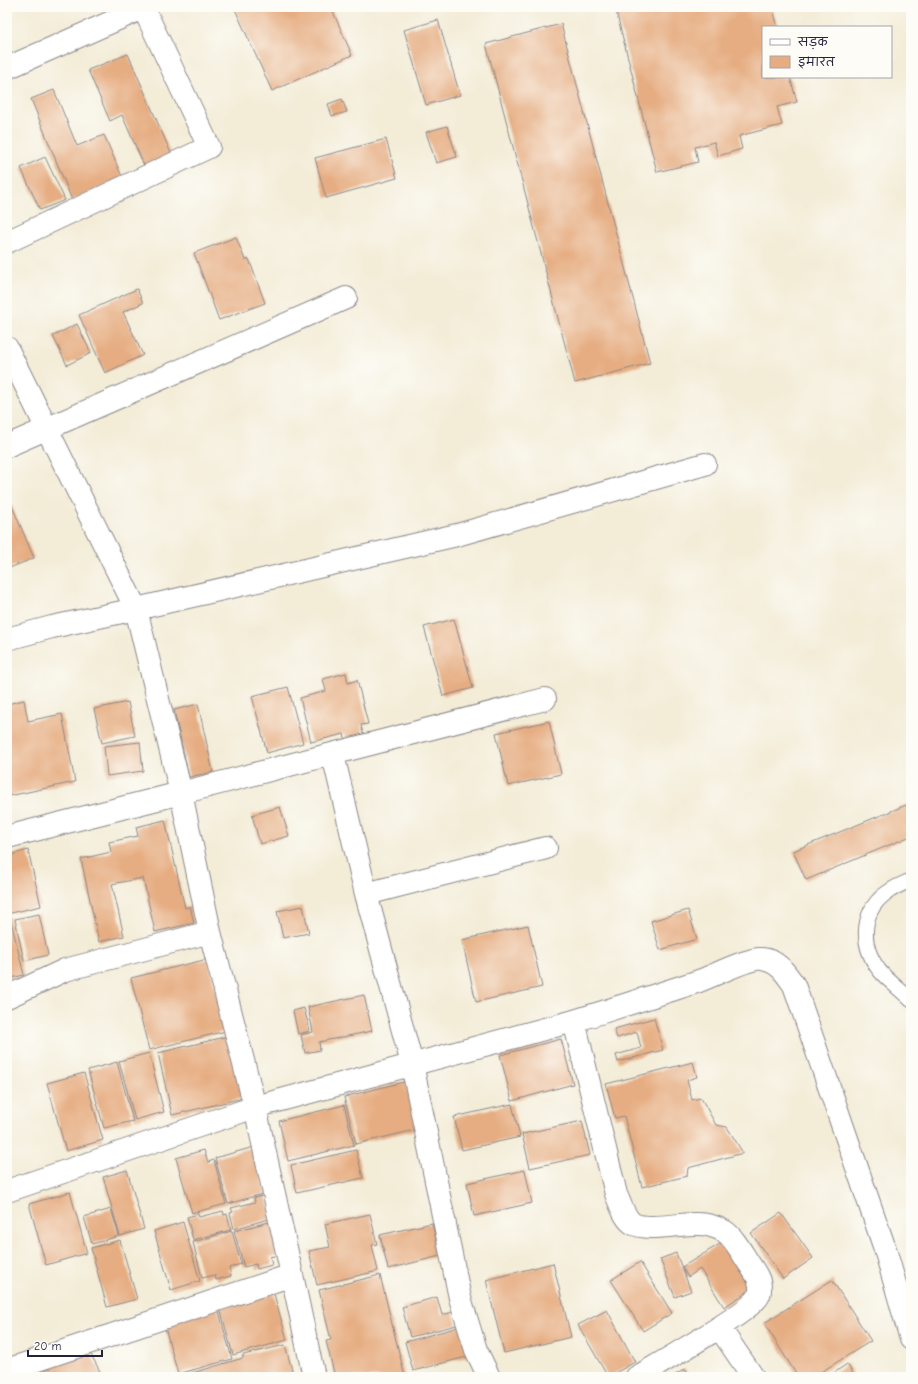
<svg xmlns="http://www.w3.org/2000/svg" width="918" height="1384" font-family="'Comic Neue','Playpen Sans Deva',sans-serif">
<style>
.building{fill:#e6ad82}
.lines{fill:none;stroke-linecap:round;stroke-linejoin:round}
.service-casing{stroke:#8a8789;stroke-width:16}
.minor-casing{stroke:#8a8789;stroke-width:24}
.service{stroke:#fff;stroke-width:14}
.minor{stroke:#fff;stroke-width:22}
</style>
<rect width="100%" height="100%" fill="#fdfcf7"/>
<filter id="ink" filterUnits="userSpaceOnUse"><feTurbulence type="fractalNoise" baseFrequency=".025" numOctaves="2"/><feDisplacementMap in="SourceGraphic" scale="8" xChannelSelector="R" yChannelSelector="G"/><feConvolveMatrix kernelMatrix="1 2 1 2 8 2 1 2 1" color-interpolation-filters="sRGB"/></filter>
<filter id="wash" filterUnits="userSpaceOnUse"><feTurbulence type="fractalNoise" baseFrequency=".012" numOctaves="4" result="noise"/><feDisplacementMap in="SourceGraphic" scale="16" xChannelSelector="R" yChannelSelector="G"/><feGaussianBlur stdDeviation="0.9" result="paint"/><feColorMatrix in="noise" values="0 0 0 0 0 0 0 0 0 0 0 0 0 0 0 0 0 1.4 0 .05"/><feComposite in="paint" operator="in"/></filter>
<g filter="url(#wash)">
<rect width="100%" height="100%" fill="#f3ecd7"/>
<g id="blocks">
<path class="building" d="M 234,7 L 331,7 L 352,55 L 272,91 Z
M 615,7 L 772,7 L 778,27 L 763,27 L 763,77 L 790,77 L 797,102 L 777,107 L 782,125 L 739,136 L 742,149 L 718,156 L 714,142 L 695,147 L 698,162 L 657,172 Z
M 438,20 L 460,95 L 426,105 L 404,30 Z
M 561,24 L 650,363 L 575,383 L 486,44 Z
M 128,54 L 173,158 L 146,170 L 122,115 L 110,121 L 88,70 Z
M 54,90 L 77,146 L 104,135 L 123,179 L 72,200 L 31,99 Z
M 342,99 L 347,112 L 332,116 L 328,104 Z
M 447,126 L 457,157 L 436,163 L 426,132 Z
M 386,139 L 397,178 L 326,198 L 315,158 Z
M 45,157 L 65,200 L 40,210 L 21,168 Z
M 236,237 L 245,260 L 249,259 L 265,303 L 219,320 L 194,253 Z
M 137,289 L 143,303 L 123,312 L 143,355 L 105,373 L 79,315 Z
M 77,324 L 91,353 L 67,365 L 53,336 Z
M 7,494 L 34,558 L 7,569 Z
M 454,619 L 473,688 L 443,696 L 424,627 Z
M 346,673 L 348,683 L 357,680 L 368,724 L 361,725 L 364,737 L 346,742 L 344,734 L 311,742 L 300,698 L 326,691 L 323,679 Z
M 288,687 L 303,743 L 267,753 L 252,696 Z
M 24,700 L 28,721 L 62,714 L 75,782 L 9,796 L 7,787 L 7,704 Z
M 128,702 L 135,736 L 102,743 L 94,709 Z
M 198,704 L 213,772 L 189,777 L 174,710 Z
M 549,721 L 561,774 L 508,786 L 496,733 Z
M 140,742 L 143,771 L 107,776 L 104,746 Z
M 911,803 L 911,836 L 806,880 L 793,851 Z
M 280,807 L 289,836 L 260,844 L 252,815 Z
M 165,820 L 185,908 L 190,906 L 194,923 L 155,932 L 143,878 L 112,884 L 124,936 L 99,942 L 81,859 L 111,852 L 109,842 L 138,836 L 136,827 Z
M 28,850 L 41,906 L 7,914 L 7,856 Z
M 303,906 L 309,933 L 283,938 L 277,911 Z
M 688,910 L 697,939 L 660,950 L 651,921 Z
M 39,914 L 48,955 L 24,961 L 15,919 Z
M 7,917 L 10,917 L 24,975 L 7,979 Z
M 528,925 L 542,987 L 476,1002 L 462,940 Z
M 208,959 L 226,1031 L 149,1050 L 131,978 Z
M 364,995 L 372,1031 L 319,1042 L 320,1050 L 305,1053 L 301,1035 L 313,1032 L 308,1007 Z
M 304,1008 L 310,1031 L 298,1034 L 293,1011 Z
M 654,1018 L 663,1050 L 618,1062 L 616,1055 L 641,1048 L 637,1032 L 617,1038 L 614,1029 Z
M 229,1036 L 243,1098 L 172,1115 L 158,1053 Z
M 561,1039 L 573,1084 L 512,1101 L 500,1055 Z
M 149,1053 L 164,1112 L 135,1120 L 119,1061 Z
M 117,1062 L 133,1121 L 104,1128 L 88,1070 Z
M 693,1062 L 697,1077 L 687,1080 L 692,1100 L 701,1098 L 716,1125 L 727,1127 L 743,1153 L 688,1168 L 687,1176 L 642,1187 L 624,1116 L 615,1118 L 606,1084 Z
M 84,1073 L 103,1140 L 66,1151 L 47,1083 Z
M 407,1081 L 419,1129 L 356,1144 L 344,1097 Z
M 512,1104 L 520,1137 L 462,1150 L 454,1117 Z
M 344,1105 L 354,1145 L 288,1161 L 279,1121 Z
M 582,1121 L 590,1155 L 530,1168 L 522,1134 Z
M 254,1147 L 266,1193 L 228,1204 L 215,1158 Z
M 204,1150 L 208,1162 L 214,1160 L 226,1204 L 192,1213 L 176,1158 Z
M 356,1150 L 363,1178 L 297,1193 L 291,1165 Z
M 127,1170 L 144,1229 L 120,1236 L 103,1177 Z
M 525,1170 L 532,1203 L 474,1216 L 467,1183 Z
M 70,1192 L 87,1253 L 46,1265 L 29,1204 Z
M 266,1195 L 272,1218 L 234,1229 L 230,1213 L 233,1212 L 231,1208 L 255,1202 L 254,1198 Z
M 111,1209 L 119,1236 L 92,1244 L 84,1217 Z
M 223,1211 L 224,1215 L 227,1214 L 231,1230 L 193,1240 L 187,1217 L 198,1214 L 199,1217 Z
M 781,1213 L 813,1258 L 783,1279 L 751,1233 Z
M 370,1214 L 377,1244 L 372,1245 L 378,1271 L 317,1285 L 309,1251 L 330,1247 L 325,1224 Z
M 273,1221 L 282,1254 L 270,1257 L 272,1265 L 257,1269 L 256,1264 L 244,1267 L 234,1231 Z
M 183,1222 L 200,1281 L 171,1290 L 154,1231 Z
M 432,1223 L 440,1256 L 388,1269 L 380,1235 Z
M 232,1231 L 241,1264 L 229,1268 L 231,1276 L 216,1280 L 215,1275 L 202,1278 L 193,1242 Z
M 120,1240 L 137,1299 L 107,1307 L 91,1248 Z
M 723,1242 L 752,1289 L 724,1307 L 700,1269 L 688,1277 L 682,1267 Z
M 676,1253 L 691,1291 L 675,1297 L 660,1259 Z
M 640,1262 L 672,1313 L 643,1331 L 611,1280 Z
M 553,1263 L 571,1337 L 504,1353 L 486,1280 Z
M 380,1275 L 405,1377 L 335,1377 L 326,1341 L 331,1340 L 319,1290 Z
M 832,1280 L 871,1341 L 813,1377 L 798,1377 L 764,1323 Z
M 274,1294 L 287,1340 L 233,1355 L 220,1308 Z
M 437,1297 L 442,1315 L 453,1312 L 457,1325 L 410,1337 L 402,1307 Z
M 218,1308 L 232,1359 L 178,1374 L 164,1324 Z
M 607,1310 L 635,1362 L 608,1377 L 578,1325 Z
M 462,1326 L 470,1356 L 413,1371 L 405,1342 Z
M 285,1345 L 294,1377 L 189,1377 L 189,1374 L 243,1358 L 243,1355 Z
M 88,1349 L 103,1377 L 24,1377 Z
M 847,1364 L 855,1377 L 828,1377 Z
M 685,1369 L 689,1377 L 672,1377 Z"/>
</g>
</g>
<g filter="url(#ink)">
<use href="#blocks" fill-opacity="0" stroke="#8a8789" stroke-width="1"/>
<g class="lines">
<g class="service-casing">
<path id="service" d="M 911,880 C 905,883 897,886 891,890 C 861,908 859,943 879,970 C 886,979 902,991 911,1000"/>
</g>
<g class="minor-casing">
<path id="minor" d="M 7,68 L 143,8
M 7,242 L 209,147 L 143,7
M 7,348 L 136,609 L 181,793 L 545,699
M 7,446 L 346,298
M 7,639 L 52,627 L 136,609 L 457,535 L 705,464
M 333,755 L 366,894 L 412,1064 L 460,1298 L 476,1350 L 489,1377
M 7,837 L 181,793 L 210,932 L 255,1107 L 292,1275 L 7,1370
M 366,894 L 546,848
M 7,997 L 65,970 L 210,932
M 574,1021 C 615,1008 657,995 699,981 C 713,976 750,957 762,959 C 778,961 785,972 794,985 L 885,1249 L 911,1339
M 7,1191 L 255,1107 L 574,1021 L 616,1194 C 620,1203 624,1217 632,1223 C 645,1232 682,1223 698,1224 C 707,1224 716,1227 724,1231 C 734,1237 743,1255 750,1265 C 756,1274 763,1283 759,1295 C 754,1310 657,1365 637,1377
M 292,1275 L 314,1377
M 719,1327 L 753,1377"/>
</g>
<use href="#service" class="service"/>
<use href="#minor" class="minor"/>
</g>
</g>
<rect width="918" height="1384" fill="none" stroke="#fdfcf7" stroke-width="24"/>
<rect x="762" y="26" width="130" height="52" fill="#fdfcf7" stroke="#a5a5ac"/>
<rect x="770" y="39" width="20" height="6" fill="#ffffff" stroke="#a5a5ac"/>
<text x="798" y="46" font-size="12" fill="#22223b">सड़क</text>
<rect x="770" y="56" width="20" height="12" fill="#e6ad82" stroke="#a5a5ac"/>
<text x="798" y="66" font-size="12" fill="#22223b">इमारत</text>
<path d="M28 1350v6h74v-6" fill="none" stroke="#22223b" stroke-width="2"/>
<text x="34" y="1350" font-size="12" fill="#22223b" stroke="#fdfcf7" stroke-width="3" paint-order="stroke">20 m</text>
</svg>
